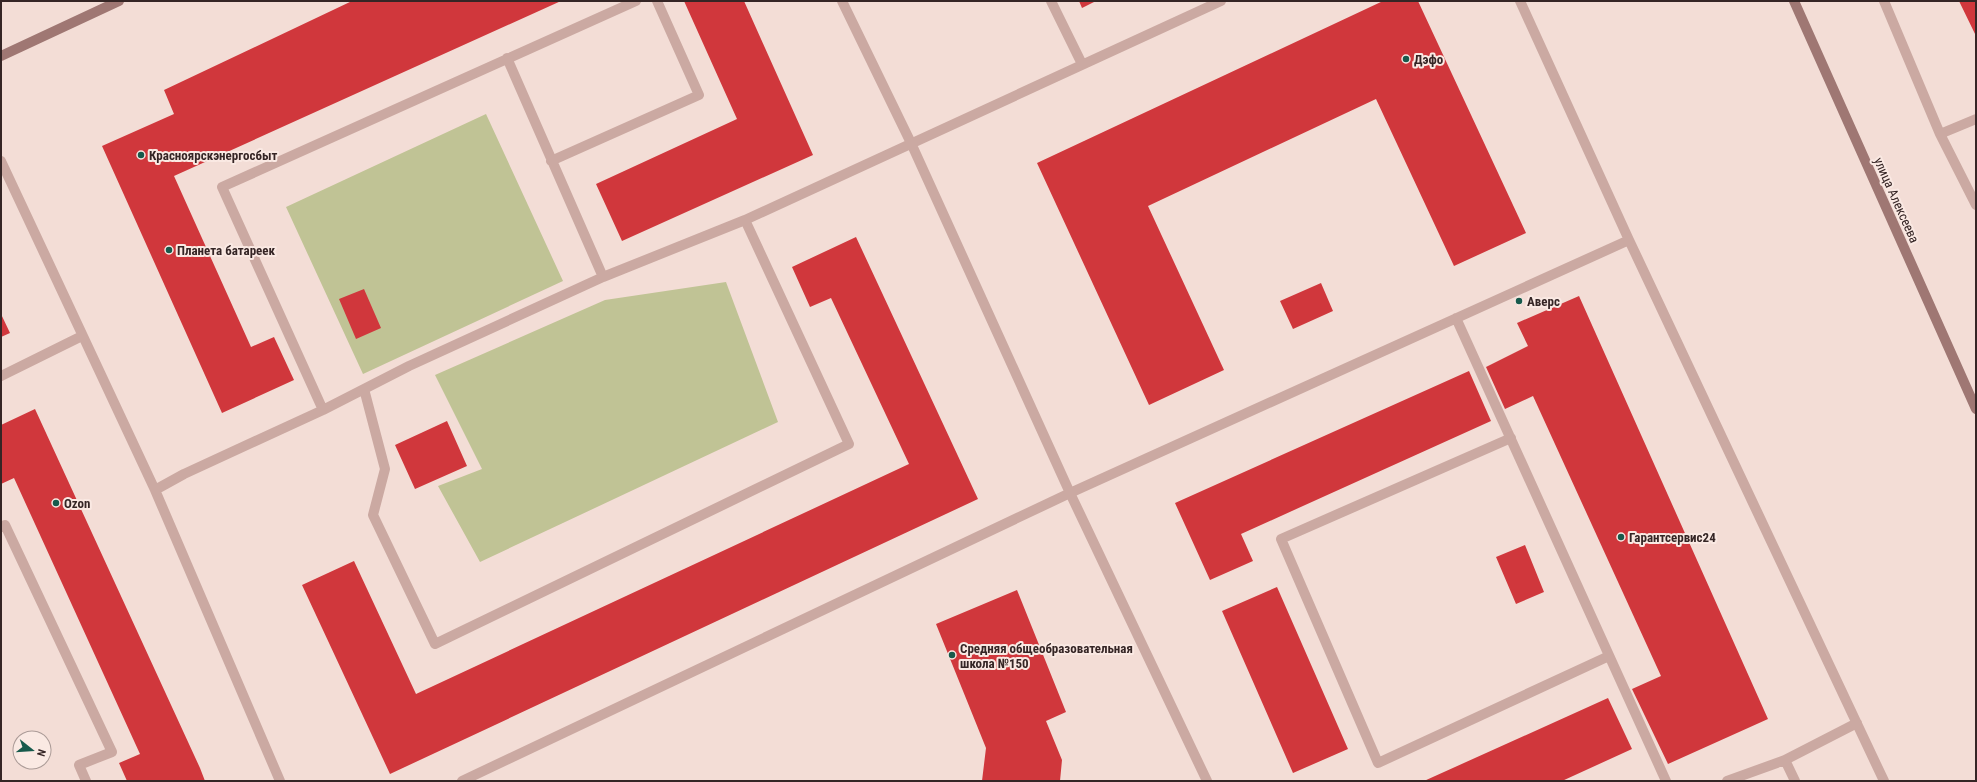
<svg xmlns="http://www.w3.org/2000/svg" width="1977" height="782" font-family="'Roboto Condensed',sans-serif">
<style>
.green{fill:#c0c395}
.building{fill:#d0373c}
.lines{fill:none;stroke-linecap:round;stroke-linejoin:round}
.lane{stroke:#cba9a2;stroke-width:10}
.secondary{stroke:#9f7773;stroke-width:10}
.poi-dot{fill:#175a4c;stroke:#fae9e3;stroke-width:1.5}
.labels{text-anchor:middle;stroke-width:4;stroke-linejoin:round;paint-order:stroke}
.poi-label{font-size:13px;font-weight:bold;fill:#352525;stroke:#fae9e3;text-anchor:start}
.street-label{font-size:13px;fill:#352525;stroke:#fae9e3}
</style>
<rect width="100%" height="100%" fill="#f3ddd6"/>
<path class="green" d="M 486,114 L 563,281 L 363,374 L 286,207 Z
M 726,282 L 778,422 L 480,562 L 438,486 L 482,469 L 435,375 L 605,300 Z"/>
<path class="building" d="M 352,1 L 561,1 L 174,176 L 251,347 L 274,337 L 294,380 L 222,413 L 102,146 L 174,114 L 164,90 Z
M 684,1 L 744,1 L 813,155 L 622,241 L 596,184 L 737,119 Z
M 1079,1 L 1096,1 L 1082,8 Z
M 1383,1 L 1418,1 L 1526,233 L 1454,266 L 1376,99 L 1148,206 L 1224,370 L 1149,405 L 1037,163 Z
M 1959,1 L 1976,1 L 1976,36 Z
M 856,237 L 978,499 L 390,774 L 302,585 L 354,561 L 416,694 L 909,464 L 831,298 L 810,307 L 792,267 Z
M 1321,283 L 1333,311 L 1293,329 L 1280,301 Z
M 364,289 L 381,328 L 356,339 L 339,299 Z
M 1579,296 L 1768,719 L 1668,764 L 1632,689 L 1661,676 L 1533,396 L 1505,409 L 1486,367 L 1528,346 L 1517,323 Z
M 1,314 L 10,333 L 1,337 Z
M 1469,371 L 1491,421 L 1241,534 L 1253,561 L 1210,580 L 1175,503 Z
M 35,409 L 200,768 L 205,781 L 127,781 L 119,763 L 140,754 L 14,478 L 1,484 L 1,425 Z
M 447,421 L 467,466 L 415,489 L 395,445 Z
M 1525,545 L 1544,592 L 1516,604 L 1496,557 Z
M 1277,587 L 1348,749 L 1293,773 L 1222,611 Z
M 1017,590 L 1066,712 L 1046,721 L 1062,760 L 1060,781 L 982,781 L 986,748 L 936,624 Z
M 1608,698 L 1632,749 L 1562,781 L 1424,781 Z"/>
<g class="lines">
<path class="lane" d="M 842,1 L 911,143 L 1070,493 L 1207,781
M 1051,1 L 1082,64
M 1520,1 L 1629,240 L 1884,781
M 1884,1 L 1940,134 L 1976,205
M 507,58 L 603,277
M 1940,134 L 1976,119
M 1,161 L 155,490 L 280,781
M 551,161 L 699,95 L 657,1
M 1456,318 L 1666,781
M 1,376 L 82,336
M 364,389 L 385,469 L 373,515 L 435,644 L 849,444 L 745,220
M 323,410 L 222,187 L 636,1
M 1511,438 L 1281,539 L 1378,763 L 1609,656
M 155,490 L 184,474 L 323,410 L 409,366 L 603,277 L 745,220 L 1221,1
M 1,527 L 5,525 L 112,752 L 79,765 L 86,781
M 1785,760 L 1795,781
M 462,781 L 1070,493 L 1629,240
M 1727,781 L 1785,760 L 1857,723"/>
<path class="secondary" d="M 1794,1 L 1976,409
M 1,56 L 119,1"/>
</g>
<g class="poi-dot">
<circle cx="1406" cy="59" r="4"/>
<circle cx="141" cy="155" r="4"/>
<circle cx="169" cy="250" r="4"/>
<circle cx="1519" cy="301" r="4"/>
<circle cx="56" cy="503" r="4"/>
<circle cx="1621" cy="537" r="4"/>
<circle cx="952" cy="655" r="4"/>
</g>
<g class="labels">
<g class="poi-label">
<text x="1414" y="64">Дэфо</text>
<text x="149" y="160">Красноярскэнергосбыт</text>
<text x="177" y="255">Планета батареек</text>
<text x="1527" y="306">Аверс</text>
<text x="64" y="508">Ozon</text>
<text x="1629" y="542">Гарантсервис24</text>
<text x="960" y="653">Средняя общеобразовательная<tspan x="960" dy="15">школа №150</tspan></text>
</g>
<g class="street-label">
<text transform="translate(1897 200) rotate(66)" y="5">улица Алексеева</text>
</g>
</g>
<rect width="1977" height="782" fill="none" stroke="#352525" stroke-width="4"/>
<g transform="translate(32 750) rotate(107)"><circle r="19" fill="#fae9e3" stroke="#ab9b97"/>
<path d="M0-3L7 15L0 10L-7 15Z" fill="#175a4c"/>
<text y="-6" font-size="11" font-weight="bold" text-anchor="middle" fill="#352525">N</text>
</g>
</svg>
